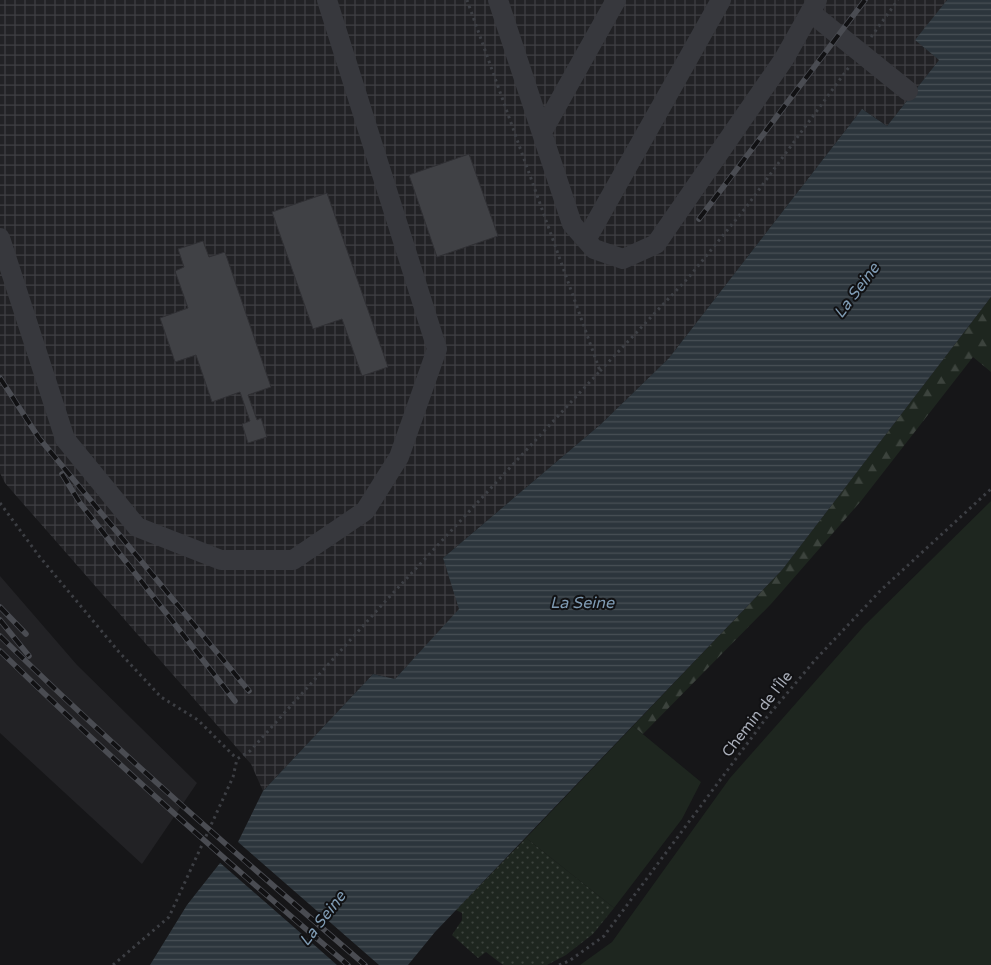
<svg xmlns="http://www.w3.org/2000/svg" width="991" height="965" font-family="'Varela Round',sans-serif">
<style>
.built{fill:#222225}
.industrial{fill:url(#industrial-grid)}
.grass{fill:#1e261f}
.forest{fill:url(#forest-firs)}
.park{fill:url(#park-dots)}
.water{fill:url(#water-rules)}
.pier{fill:#161618}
.building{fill:#404145;stroke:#303034}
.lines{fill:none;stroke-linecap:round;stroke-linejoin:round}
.path{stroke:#3d3f44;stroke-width:3;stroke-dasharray:2.5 4;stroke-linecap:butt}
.minor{stroke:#37383d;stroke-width:20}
.rail-casing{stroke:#4a4c52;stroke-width:5.5}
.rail{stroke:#111113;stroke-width:4;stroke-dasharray:11;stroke-linecap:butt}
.labels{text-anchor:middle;stroke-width:4;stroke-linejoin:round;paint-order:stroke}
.street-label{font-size:15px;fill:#a8adb8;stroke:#111113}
.water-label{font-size:16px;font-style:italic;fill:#7f9bb3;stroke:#111113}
</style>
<defs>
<pattern id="industrial-grid" width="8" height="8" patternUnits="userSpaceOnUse" patternTransform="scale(1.25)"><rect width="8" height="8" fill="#222225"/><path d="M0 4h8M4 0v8" fill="none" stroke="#3f3f43"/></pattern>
<pattern id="forest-firs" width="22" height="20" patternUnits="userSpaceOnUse" patternTransform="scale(1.25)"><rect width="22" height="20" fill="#1e261f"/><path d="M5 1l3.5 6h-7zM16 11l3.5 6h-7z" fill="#3c433d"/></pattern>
<pattern id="park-dots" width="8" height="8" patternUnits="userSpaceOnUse" patternTransform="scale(1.25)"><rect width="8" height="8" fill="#1e261f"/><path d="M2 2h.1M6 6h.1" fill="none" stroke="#3c433d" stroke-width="1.8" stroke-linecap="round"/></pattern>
<pattern id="water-rules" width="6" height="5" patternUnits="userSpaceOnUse" patternTransform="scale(1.25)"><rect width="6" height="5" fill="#2c353c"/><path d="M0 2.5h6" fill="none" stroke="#485056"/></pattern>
</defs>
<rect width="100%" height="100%" fill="#161618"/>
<path class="built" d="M 0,576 L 77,665 L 197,783 L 142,864 L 0,733 Z"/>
<path class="industrial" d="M 0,0 L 947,0 L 916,40 L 939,60 L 887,126 L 862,109 L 669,358 L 601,424 L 443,558 L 460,609 L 395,679 L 373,674 L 263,791 L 251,764 L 5,483 L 0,473 Z"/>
<path class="grass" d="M 991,501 L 991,965 L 580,965 L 612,942 L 730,778 L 864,626 Z
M 633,726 L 701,782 L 682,819 L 614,908 L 526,838 Z"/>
<path class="forest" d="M 991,297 L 991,372 L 973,357 L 861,501 L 771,604 L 643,734 L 633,726 L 782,570 Z"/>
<path class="park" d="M 526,838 L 614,908 L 593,934 L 566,955 L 547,965 L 503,965 L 486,952 L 478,958 L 452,935 L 462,920 L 462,913 L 456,910 Z"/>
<path class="water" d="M 947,0 L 991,0 L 991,297 L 782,570 L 435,932 L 408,965 L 150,965 L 187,905 L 220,863 L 238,842 L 263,791 L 373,674 L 395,679 L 459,609 L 443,558 L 601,424 L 669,358 L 862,109 L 887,126 L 939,60 L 915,40 Z"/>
<path class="pier" d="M 237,841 L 238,842 L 379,965 L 337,965 L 303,935 L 218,861 Z"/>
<path class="building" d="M 469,154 L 498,236 L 437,257 L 409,175 Z
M 327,193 L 388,367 L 362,376 L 342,319 L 313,329 L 272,212 Z
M 203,241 L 209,257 L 225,252 L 271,387 L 248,395 L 257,420 L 261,418 L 267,437 L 248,443 L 242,424 L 250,421 L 240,392 L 212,402 L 196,355 L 175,362 L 160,318 L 188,308 L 175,271 L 184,267 L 178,249 Z"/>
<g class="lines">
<path class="path" d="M 871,37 L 898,0
M 600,371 L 689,277 L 747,206 L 849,67
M 0,503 L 39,556 L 119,652 L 161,697 L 198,720 L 237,759
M 113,965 L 169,917 L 233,777 L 237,759 L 250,751 L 381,606 L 600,371 L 467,0
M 559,965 L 569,961 L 604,936 L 767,717 L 816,659 L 881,590 L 991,489"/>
<path class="minor" d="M 498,0 L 572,224 L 594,249 L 623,259 L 656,244 L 784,59 L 817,0
M 810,12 L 908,91
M 542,132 L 616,0
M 0,238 L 65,439 L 137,527 L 221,560 L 293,560 L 365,511 L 399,457 L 437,349 L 327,0
M 586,240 L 721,0"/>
<g class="rail-casing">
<path id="rail" d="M 699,219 L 865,0
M 0,378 L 39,438 L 249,691
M 62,474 L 80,503 L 235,701
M 0,607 L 26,634
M 0,620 L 29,656
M 0,636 C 117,751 241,858 365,965
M 0,651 C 112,760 229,864 348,965"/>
</g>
<use href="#rail" class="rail"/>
</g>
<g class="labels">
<g class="street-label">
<text transform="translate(757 714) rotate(-52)" y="5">Chemin de l'Île</text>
</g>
<g class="water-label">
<text transform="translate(856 290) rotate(-53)" y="6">La Seine</text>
<text x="582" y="608">La Seine</text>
<text transform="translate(322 918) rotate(-52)" y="6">La Seine</text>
</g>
</g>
</svg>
